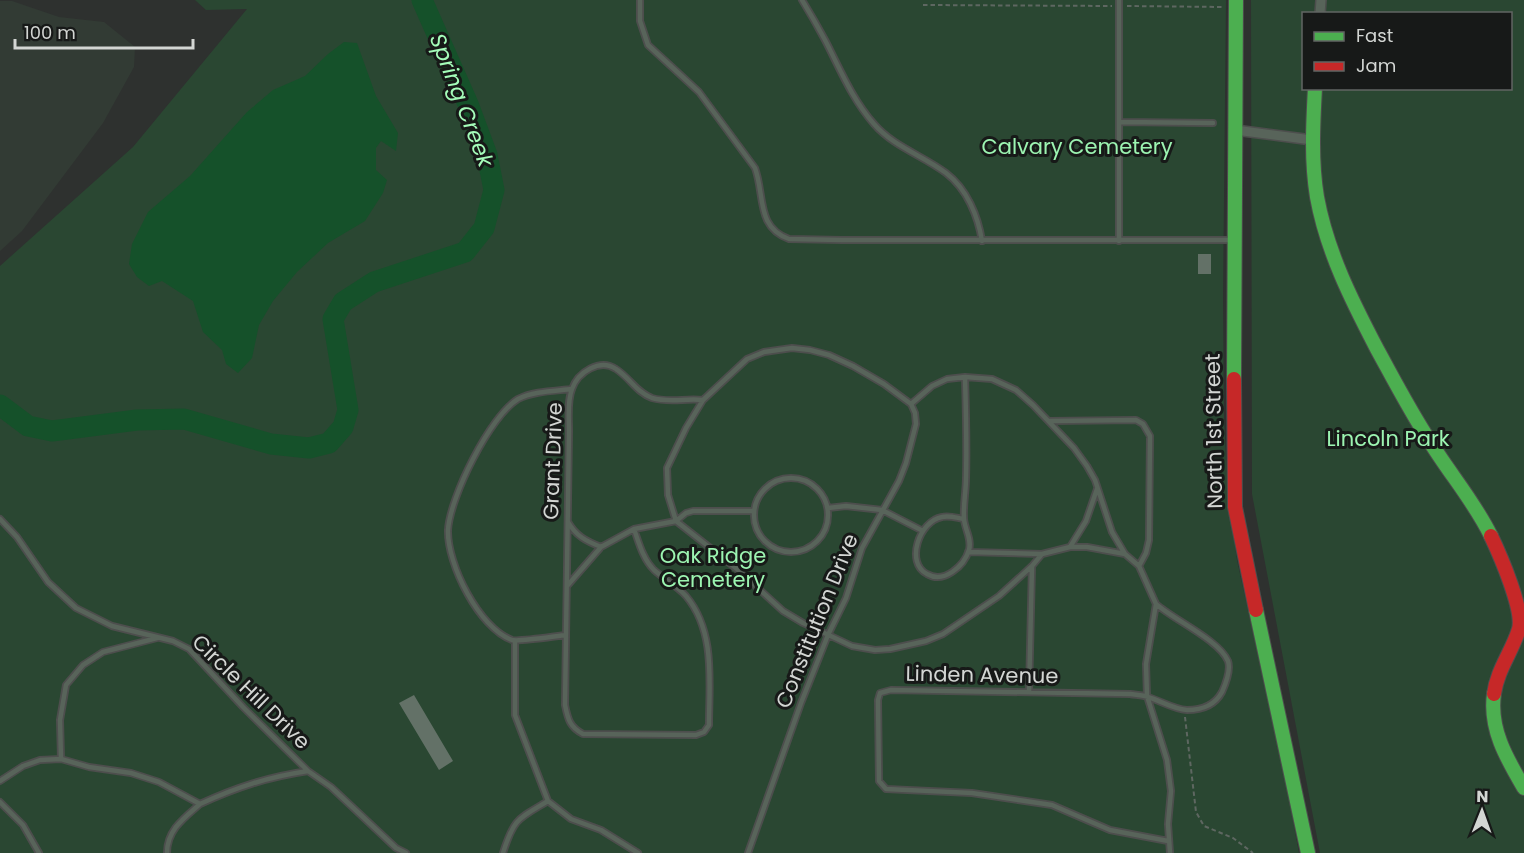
<svg xmlns="http://www.w3.org/2000/svg" width="1524" height="853" font-family="Poppins,sans-serif">
<style>
.built{fill:#323b34}
.green{fill:#2a4732;fill-rule:evenodd}
.water{fill:#15512a}
.lines{fill:none;stroke-linecap:round;stroke-linejoin:round}
.river{stroke:#15512a;stroke-width:21}
.building{fill:#637167}
.lane-casing{stroke:#4d4e4d;stroke-width:8}
.street-casing{stroke:#4d4e4d;stroke-width:12}
.fast-casing{stroke:#4d4e4d;stroke-width:16}
.jam-casing{stroke:#4d4e4d;stroke-width:16}
.path{stroke:#5e6761;stroke-width:2;stroke-dasharray:4.5 3;stroke-linecap:butt}
.lane{stroke:#58645a;stroke-width:4.5}
.street{stroke:#58645a;stroke-width:9}
.fast{stroke:#4caf50;stroke-width:14}
.jam{stroke:#c62828;stroke-width:14}
.labels{text-anchor:middle;stroke-width:6;stroke-linejoin:round;paint-order:stroke}
.park-label{font-size:21px;fill:#9cf4b1;stroke:#171918}
.street-label{font-size:21px;fill:#d3d6d3;stroke:#171918}
.water-label{font-size:22px;font-style:italic;fill:#a4fcb9;stroke:#171918}
</style>
<rect width="100%" height="100%" fill="#2e312f"/>
<path class="built" d="M 0,1 L 12,1 L 59,17 L 104,22 L 135,47 L 134,67 L 103,123 L 22,231 L 0,251 Z"/>
<path class="green" d="M 195,0 L 1226,0 L 1223,297 L 1224,419 L 1228,495 L 1237,560 L 1289,798 L 1299,853 L 0,853 L 0,266 L 133,147 L 247,9 L 206,10 Z
M 1251,0 L 1524,0 L 1524,853 L 1320,853 L 1252,494 ZM 1304,14 L 1510,14 L 1510,88 L 1304,88 Z"/>
<path class="water" d="M 344,42 L 357,43 L 376,96 L 398,133 L 396,151 L 381,141 L 376,148 L 376,170 L 387,180 L 383,193 L 365,221 L 328,243 L 297,272 L 273,301 L 259,325 L 252,358 L 238,373 L 226,364 L 222,350 L 203,332 L 193,301 L 162,281 L 149,286 L 137,277 L 129,264 L 132,244 L 148,212 L 190,176 L 247,112 L 273,90 L 305,76 L 328,54 Z"/>
<g class="lines">
<path class="river" d="M 0,405 L 28,426 L 52,431 L 137,420 L 184,419 L 271,444 L 309,448 L 329,443 L 343,427 L 348,410 L 333,319 L 343,302 L 374,282 L 465,252 L 484,228 L 494,190 L 487,155 L 468,104 L 422,0"/>
</g>
<path class="building" d="M 1198,254 L 1211,254 L 1211,274 L 1198,274 Z
M 414,695 L 453,761 L 439,770 L 399,703 Z"/>
<g class="lines">
<g class="lane-casing">
<path id="lane" d="M 640,0 L 640,21 L 648,45 L 699,92 L 755,168 C 765,196 756,227 789,239 L 842,240 L 1232,240
M 802,0 C 810,13 818,27 825,40 C 840,69 852,99 874,124 C 894,147 922,155 946,173 C 967,189 978,216 982,241
M 1120,122 L 1213,123
M 1119,241 L 1119,0
M 703,400 L 686,428 L 667,468 L 668,495 L 676,521 L 737,569 L 783,611 L 803,623 L 852,646 L 875,650 L 890,649 L 926,641 L 943,634 L 999,596 L 1032,566 L 1042,554 L 1070,547 L 1086,521 L 1097,489
M 911,404 L 932,386 L 947,379 L 965,377 L 992,379 L 1016,390 L 1033,405 L 1074,448 L 1087,466 L 1095,480 L 1112,532 L 1125,554 L 1139,566 L 1156,604 L 1146,664 L 1147,696 L 1167,760 L 1171,791 L 1168,824 L 1170,853
M 1050,421 L 1136,420 L 1143,424 L 1150,436 L 1149,540 L 1146,553 L 1139,566
M754 515a37 37 0 1 1 74 0a37 37 0 1 1-74 0Z
M 828,508 L 846,506 L 882,510 L 921,530
M 0,519 L 17,537 L 48,582 L 76,608 L 112,626 L 173,641 L 189,649 L 243,707 L 308,771
M 964,519 C 957,518 949,515 942,517 C 919,521 905,563 927,574 C 944,584 964,566 969,550 C 972,539 965,530 964,519 C 963,506 966,491 966,478 C 967,444 966,411 965,377
M 568,522 C 576,536 586,541 601,547
M 634,529 C 639,543 643,559 654,570 C 664,579 677,586 686,596 C 716,632 709,682 709,725 L 704,732 L 696,735 L 583,734 C 570,727 568,720 565,705 L 569,431 C 569,418 567,402 572,389 C 578,372 600,358 616,369 C 630,378 636,392 652,398 C 669,403 686,398 703,400 L 747,359 L 764,352 L 792,348 L 810,350 L 829,355 L 853,366 L 884,384 L 911,404 L 915,413 L 916,424 L 906,463 L 899,481 L 862,548 L 846,598 L 828,635 L 801,703 L 748,853
M 1070,547 L 1087,547 L 1125,554
M 968,552 L 1042,554
M 567,586 L 601,547 L 634,529 L 676,521 L 686,513 L 693,511 L 754,511
M 1156,604 C 1174,620 1219,640 1228,661 C 1231,670 1226,683 1222,692 C 1215,705 1202,710 1187,710 C 1173,709 1161,701 1148,697 C 1143,695 1136,695 1130,694 L 891,690 L 880,693 L 878,700 L 879,781 L 886,789 L 972,793 L 1052,805 L 1110,830 L 1168,841
M 566,635 C 556,636 519,642 512,640 C 479,628 447,564 448,530 C 450,497 490,416 518,399 C 533,391 555,391 572,389
M 515,641 L 515,715 L 548,801
M 1029,692 L 1032,566
M 61,759 L 60,720 L 66,685 L 83,665 L 103,652 L 157,638
M 0,781 L 23,766 L 40,760 L 61,759 L 89,767 L 131,773 L 159,782 L 200,804 C 237,787 268,777 308,771 L 331,787 L 396,848 L 406,853
M 0,802 L 23,825 L 39,853
M 167,853 C 167,830 184,818 200,804
M 503,853 C 514,818 518,819 548,801 L 571,819 L 601,830 L 638,853"/>
</g>
<g class="street-casing">
<path id="street" d="M 1320,14 L 1321,0
M 1235,130 L 1312,140"/>
</g>
<g class="fast-casing">
<path id="fast" d="M 1315,88 C 1313,124 1311,161 1317,197 C 1327,252 1352,301 1377,349 C 1394,380 1410,411 1429,440 C 1449,473 1474,501 1491,536
M 1234,379 L 1236,0
M 1256,610 L 1308,853
M 1494,694 C 1489,729 1507,759 1524,788"/>
</g>
<g class="jam-casing">
<path id="jam" d="M 1234,379 L 1235,507 L 1256,610
M 1491,536 C 1500,555 1524,610 1519,629 C 1512,652 1497,670 1494,694"/>
</g>
<path class="path" d="M 923,5 L 1112,6
M 1127,6 L 1223,7
M 1185,717 L 1196,812 L 1204,826 L 1233,838 L 1253,853"/>
<use href="#lane" class="lane"/>
<use href="#street" class="street"/>
<use href="#fast" class="fast"/>
<use href="#jam" class="jam"/>
</g>
<g class="labels">
<g class="park-label">
<text x="1077" y="154">Calvary Cemetery</text>
<text x="1388" y="446">Lincoln Park</text>
<text x="713" y="563">Oak Ridge<tspan x="713" dy="24">Cemetery</tspan></text>
</g>
<g class="street-label">
<text transform="translate(1214 431) rotate(-91)" y="7">North 1st Street</text>
<text transform="translate(553 461) rotate(-88)" y="7">Grant Drive</text>
<text transform="translate(817 621) rotate(-68)" y="7">Constitution Drive</text>
<text transform="translate(982 675) rotate(1)" y="7">Linden Avenue</text>
<text transform="translate(251 692) rotate(44)" y="7">Circle Hill Drive</text>
</g>
<g class="water-label">
<text transform="translate(462 100) rotate(69)" y="8">Spring Creek</text>
</g>
</g>
<rect x="1302" y="12" width="210" height="78" fill="#171918" stroke="#626563" stroke-width="1.5"/>
<rect x="1314" y="32" width="30" height="9" fill="#4caf50" stroke="#626563" stroke-width="1.5"/>
<text x="1356" y="42" font-size="18" fill="#d3d6d3">Fast</text>
<rect x="1314" y="62" width="30" height="9" fill="#c62828" stroke="#626563" stroke-width="1.5"/>
<text x="1356" y="72" font-size="18" fill="#d3d6d3">Jam</text>
<g transform="translate(1482 811) rotate(1)" stroke="#171918" stroke-width="4.5" paint-order="stroke">
<path d="M0-4.5L10 22L0 15L-10 22Z" fill="#d3d6d3"/>
<text y="-9" font-size="16" font-weight="bold" text-anchor="middle" fill="#d3d6d3">N</text>
</g>
<path d="M15 39v9h178v-9" fill="none" stroke="#d3d6d3" stroke-width="3"/>
<text x="24" y="39" font-size="18" fill="#d3d6d3" stroke="#171918" stroke-width="4.5" paint-order="stroke">100 m</text>
</svg>
